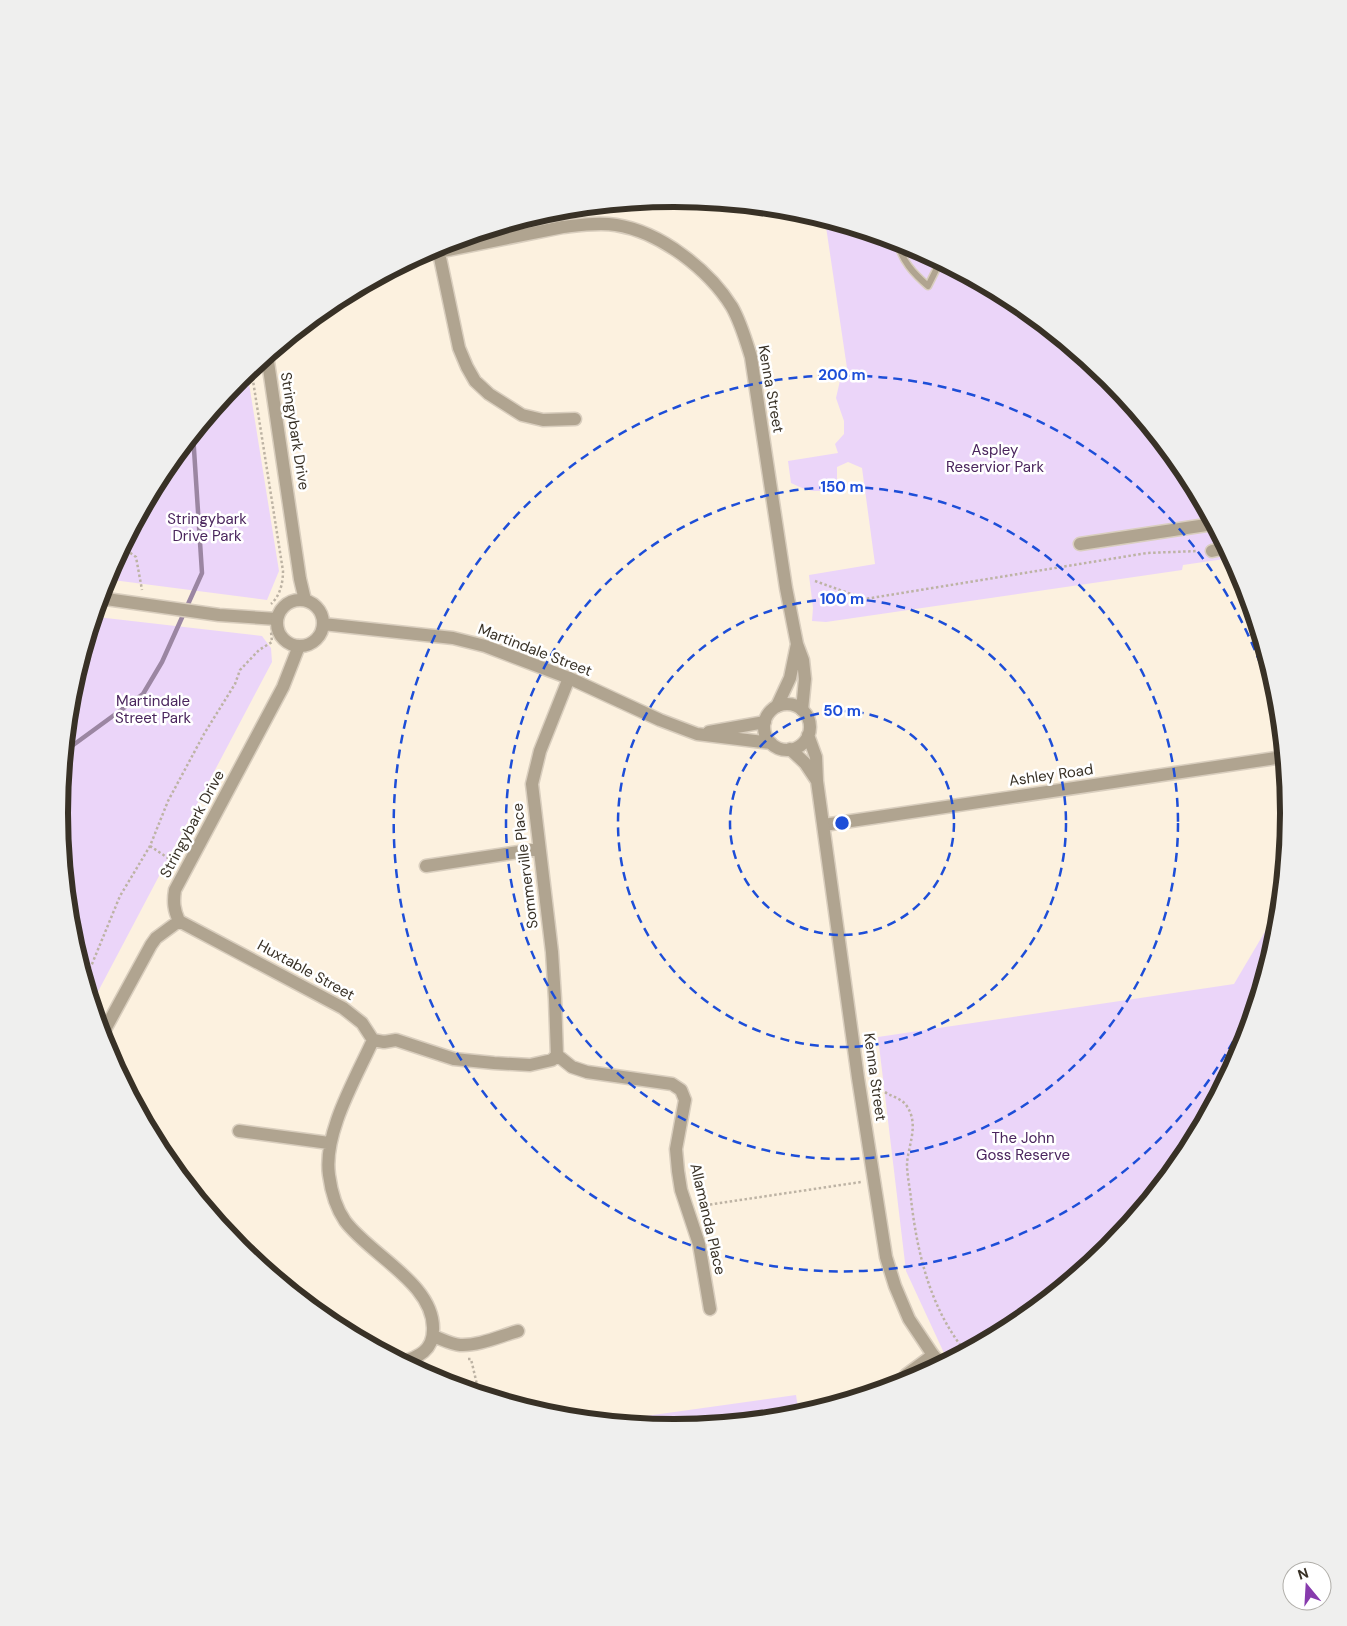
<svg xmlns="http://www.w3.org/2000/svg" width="1347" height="1626" font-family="'DM Sans',sans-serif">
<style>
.green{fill:#ebd5f9}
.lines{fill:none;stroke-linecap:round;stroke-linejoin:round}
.stream{stroke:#9b86a2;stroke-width:4.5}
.service-casing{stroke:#d9cebe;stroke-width:9}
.minor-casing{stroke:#d9cebe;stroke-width:15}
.tertiary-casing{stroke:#d9cebe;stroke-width:15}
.path{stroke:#bdb3a4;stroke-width:2.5;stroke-dasharray:2.5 2.5;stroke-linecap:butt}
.service{stroke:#b0a490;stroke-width:6}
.minor{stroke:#b0a490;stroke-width:12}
.tertiary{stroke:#b0a490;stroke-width:12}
.ring{fill:none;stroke:#1d4ed8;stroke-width:2.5;stroke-dasharray:9 6}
.labels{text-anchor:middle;stroke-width:5;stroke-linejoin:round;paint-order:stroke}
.street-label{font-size:15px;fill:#383126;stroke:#fff}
.park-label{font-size:15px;fill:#4a255d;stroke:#fff}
.rim{fill:none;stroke:#383126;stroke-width:6}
.centre{fill:#1d4ed8;stroke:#fff;stroke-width:2.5}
.ring-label{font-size:15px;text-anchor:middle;font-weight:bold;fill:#1d4ed8;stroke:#fff;stroke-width:5;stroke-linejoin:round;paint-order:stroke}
</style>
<rect width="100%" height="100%" fill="#fcf1df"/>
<path class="green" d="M 825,220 L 909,245 L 1015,302 L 1108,379 L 1185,472 L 1231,558 L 1183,565 L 1182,570 L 826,622 L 812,621 L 813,608 L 809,575 L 875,564 L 862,468 L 848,462 L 837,467 L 837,486 C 817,494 810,492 791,483 L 788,461 L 838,453 L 835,444 L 844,434 L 844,421 L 836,398 L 841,376 L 847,368 Z
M 247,371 L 279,571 L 267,600 L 105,579 L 163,471 L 239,378 Z
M 97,617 L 262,636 L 271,648 L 272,662 L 92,1003 L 71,933 L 59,813 L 71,693 L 91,626 Z
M 1279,908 L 1276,933 L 1241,1049 L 1184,1155 L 1108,1248 L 1015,1324 L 951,1358 L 944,1353 L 906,1271 L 878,1037 L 1234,984 Z
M 796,1395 L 799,1414 L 793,1416 L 673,1428 L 610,1421 Z"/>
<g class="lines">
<path class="stream" d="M 65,751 L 143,694 L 162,662 L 202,573 L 193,434"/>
<g class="service-casing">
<path id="service" d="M 897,241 C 902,261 913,273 928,286 L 940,262"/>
</g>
<g class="minor-casing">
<path id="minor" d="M 439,253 L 459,348 L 467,367 L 475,381 L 489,394 L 522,415 L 543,420 L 575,419
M 418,256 L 563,227 C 580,225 599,222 616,225 C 661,232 709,270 732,307 C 741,323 746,341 751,357 L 786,588 L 797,644 L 803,660 L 805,679 L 802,710
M 1080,544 L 1213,524
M 1212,551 L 1226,548
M 99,598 L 219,615 L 277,619
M 777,706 L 790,678 L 797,644
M 824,825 L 1283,757
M 426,866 L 539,849
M 179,921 L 343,1008 L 362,1023 L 373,1040 L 384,1042 L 396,1040 L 454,1059 L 494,1063 L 530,1065 L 552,1060 L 557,1055
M 102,1035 L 151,945 L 156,938 L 179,921 C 174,910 173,902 175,890 L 283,687 L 299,646
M 373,1040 C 356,1078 323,1133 329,1175 C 331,1190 336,1208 345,1221 C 370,1255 435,1284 433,1330 C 433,1350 419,1357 402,1362
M 557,1055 L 555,999 L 552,952 L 532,784 L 540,751 L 569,678
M 557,1055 L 572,1067 L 587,1072 L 672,1084 L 681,1090 L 685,1100 L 676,1149 L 678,1171 L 681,1190 L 699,1244 L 710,1309
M 239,1131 L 329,1143
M 433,1336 C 442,1339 450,1344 460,1345 C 479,1346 500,1336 518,1331
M 904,1382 L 906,1375 L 933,1355"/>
</g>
<g class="tertiary-casing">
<path id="tertiary" d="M 267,355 L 300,579 L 305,600
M277 623a23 23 0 1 1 46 0a23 23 0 1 1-46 0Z
M 323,624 L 453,638 L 485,646 L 569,678 L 660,720 L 697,734 L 771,743
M764 727a23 23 0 1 1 46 0a23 23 0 1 1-46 0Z
M 709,732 L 765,722
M 808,735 L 816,757 L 817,781 L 858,1078 L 886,1257 L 895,1286 L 909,1319 L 933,1355 L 941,1364
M 790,749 L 805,763 L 817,781"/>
</g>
<path class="path" d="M 251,368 L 283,571 C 283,583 280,596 271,604
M 122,547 L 136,557 L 142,590
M 815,581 L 865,599 L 1147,553 L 1198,551
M 150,846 L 174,862
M 84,977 L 92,964 L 120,896 L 150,846 L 168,801 L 204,734 L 235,684 L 240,670 L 259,650 L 272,642 L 271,632
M 881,1089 C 888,1096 900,1097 906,1105 C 920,1124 908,1145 907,1164 C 907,1176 910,1188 911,1199 C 917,1252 930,1308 965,1351
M 700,1206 L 861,1182
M 468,1359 L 471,1359 L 479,1393"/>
<use href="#service" class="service"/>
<use href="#minor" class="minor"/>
<use href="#tertiary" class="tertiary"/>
</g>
<g class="ring">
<circle cx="842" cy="823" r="112"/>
<circle cx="842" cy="823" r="224"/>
<circle cx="842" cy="823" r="336"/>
<path d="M1264 973A448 448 0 1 1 1279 726"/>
</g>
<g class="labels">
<g class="street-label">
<text transform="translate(771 389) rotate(80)" y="5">Kenna Street</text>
<text transform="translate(295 431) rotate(81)" y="5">Stringybark Drive</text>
<text transform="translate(535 650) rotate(21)" y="5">Martindale Street</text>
<text transform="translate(1051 775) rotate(-8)" y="5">Ashley Road</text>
<text transform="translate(192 824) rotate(-62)" y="5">Stringybark Drive</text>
<text transform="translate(525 866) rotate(-97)" y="5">Sommerville Place</text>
<text transform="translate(306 970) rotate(29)" y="5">Huxtable Street</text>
<text transform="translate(875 1077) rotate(82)" y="5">Kenna Street</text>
<text transform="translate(708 1219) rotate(77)" y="5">Allamanda Place</text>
</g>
<g class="park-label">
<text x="995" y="455">Aspley<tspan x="995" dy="17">Reservior Park</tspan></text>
<text x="207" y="524">Stringybark<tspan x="207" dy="17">Drive Park</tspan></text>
<text x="153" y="706">Martindale<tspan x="153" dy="17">Street Park</tspan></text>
<text x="1023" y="1143">The John<tspan x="1023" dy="17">Goss Reserve</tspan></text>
</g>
</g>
<path d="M0 0H1347V1626H0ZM68 813a606 606 0 1 1 1212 0a606 606 0 1 1-1212 0Z" fill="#efefee" fill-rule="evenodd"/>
<path class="rim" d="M68 813a606 606 0 1 1 1212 0a606 606 0 1 1-1212 0Z"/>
<circle cx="842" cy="823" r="8" class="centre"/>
<g class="ring-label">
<text x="842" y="380">200 m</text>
<text x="842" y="492">150 m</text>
<text x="842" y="604">100 m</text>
<text x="842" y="716">50 m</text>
</g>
<g transform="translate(1307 1586) rotate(342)"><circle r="24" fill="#ffffff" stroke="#afada8"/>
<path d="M0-4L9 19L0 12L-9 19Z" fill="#873bad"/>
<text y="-8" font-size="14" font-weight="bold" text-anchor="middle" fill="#383126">N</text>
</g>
</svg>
